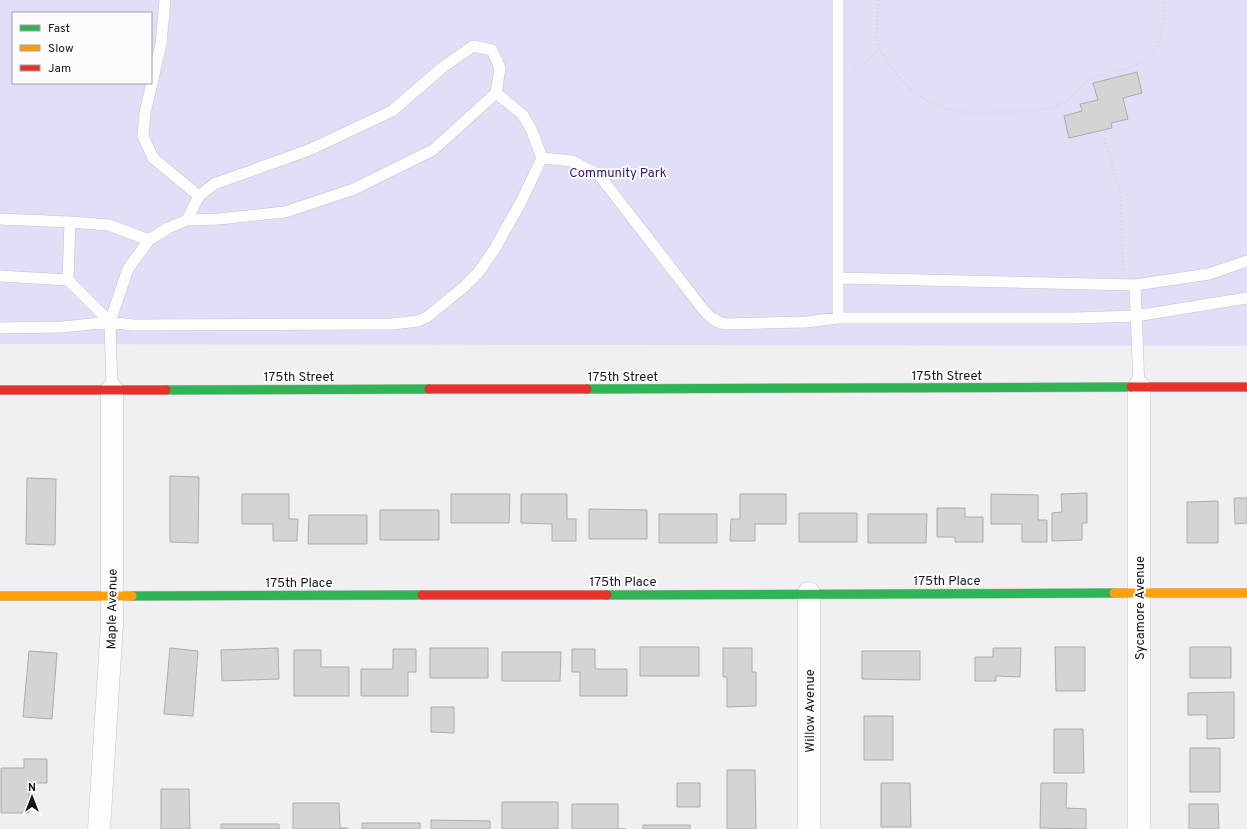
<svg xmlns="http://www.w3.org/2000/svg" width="1247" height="829" font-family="Overpass,sans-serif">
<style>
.green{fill:#e1def8;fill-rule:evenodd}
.building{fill:#d4d4d4;stroke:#acacac}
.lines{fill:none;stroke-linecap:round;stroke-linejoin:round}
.lane-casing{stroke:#c5c5c6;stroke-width:12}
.street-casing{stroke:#c5c5c6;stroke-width:23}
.fast-casing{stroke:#c5c5c6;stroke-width:10}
.slow-casing{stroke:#c5c5c6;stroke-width:10}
.jam-casing{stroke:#c5c5c6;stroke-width:10}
.path{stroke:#d7d7d8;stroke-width:2.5;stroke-dasharray:1 3;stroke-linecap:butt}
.lane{stroke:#fdfdfd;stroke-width:11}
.street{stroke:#fdfdfd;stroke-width:22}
.fast{stroke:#30b455;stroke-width:9}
.slow{stroke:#ff9f0a;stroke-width:9}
.jam{stroke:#e5322d;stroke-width:9}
.labels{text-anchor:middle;stroke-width:4;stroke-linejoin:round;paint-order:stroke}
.park-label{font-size:13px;fill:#361676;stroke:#fcfcff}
.street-label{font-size:13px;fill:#161617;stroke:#fcfcff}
</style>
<rect width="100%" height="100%" fill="#f0f0f2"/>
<path class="green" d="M 0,0 L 1247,0 L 1247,346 L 0,344 ZM 13,13 L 151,13 L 151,83 L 13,83 Z"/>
<path class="building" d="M 1137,72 L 1142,93 L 1123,98 L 1128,119 L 1111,123 L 1112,128 L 1069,138 L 1064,116 L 1082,111 L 1080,104 L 1098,100 L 1093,83 Z
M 170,476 L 199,477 L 198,543 L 170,542 Z
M 27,478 L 56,479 L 55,545 L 26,544 Z
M 1087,493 L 1087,523 L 1082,523 L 1082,540 L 1052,541 L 1052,513 L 1062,512 L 1061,494 Z
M 242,494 L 289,494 L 289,519 L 298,519 L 297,541 L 273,541 L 273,524 L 242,524 Z
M 451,494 L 510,494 L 509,523 L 451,523 Z
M 521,494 L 567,494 L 567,519 L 576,519 L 576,541 L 552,541 L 552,524 L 521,523 Z
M 740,494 L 786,494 L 786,524 L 755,524 L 755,541 L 730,541 L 731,519 L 740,519 Z
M 991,494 L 1038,495 L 1038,520 L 1047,520 L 1047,542 L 1022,542 L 1022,524 L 991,524 Z
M 1234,498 L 1247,498 L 1247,523 L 1235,524 Z
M 1218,501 L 1218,543 L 1187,543 L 1187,502 Z
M 937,508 L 965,508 L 965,517 L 983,517 L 983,542 L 955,542 L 955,537 L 937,537 Z
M 589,509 L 647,510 L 647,539 L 589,539 Z
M 380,510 L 439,510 L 439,540 L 380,540 Z
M 799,513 L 857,513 L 857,542 L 799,542 Z
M 659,514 L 717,514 L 717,543 L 659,543 Z
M 868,514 L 927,514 L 926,543 L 868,543 Z
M 309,515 L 367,515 L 367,544 L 308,544 Z
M 640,647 L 699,647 L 699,676 L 640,676 Z
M 1055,647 L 1085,647 L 1085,691 L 1056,691 Z
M 1190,647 L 1231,647 L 1231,678 L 1190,678 Z
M 170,648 L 198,651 L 193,716 L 164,714 Z
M 278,648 L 279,679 L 222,681 L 221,650 Z
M 430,648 L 488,648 L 488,678 L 430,678 Z
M 723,648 L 752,648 L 752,672 L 756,672 L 756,706 L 727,707 L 727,677 L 723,677 Z
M 993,648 L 1021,648 L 1020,677 L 996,676 L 996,681 L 975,681 L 975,657 L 993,657 Z
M 393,649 L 416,649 L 416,672 L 408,672 L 408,696 L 361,696 L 361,669 L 393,669 Z
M 572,649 L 595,649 L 595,669 L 627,669 L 627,696 L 580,696 L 580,672 L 572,672 Z
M 294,650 L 321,650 L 321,667 L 349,667 L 349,696 L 294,696 Z
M 29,651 L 57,653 L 52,719 L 23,717 Z
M 862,651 L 920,651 L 920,680 L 862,679 Z
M 502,652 L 561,652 L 560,681 L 502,681 Z
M 1234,692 L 1234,738 L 1207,739 L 1207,715 L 1188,715 L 1188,693 Z
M 431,707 L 454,707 L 454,733 L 431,732 Z
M 864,716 L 893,716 L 893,760 L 864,760 Z
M 1054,729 L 1083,729 L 1084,773 L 1054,773 Z
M 1190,748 L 1220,748 L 1220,792 L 1190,792 Z
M 24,759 L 47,759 L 47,783 L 31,783 L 31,793 L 29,793 L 29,813 L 1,813 L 1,768 L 24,768 Z
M 727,770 L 755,770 L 756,829 L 727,829 Z
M 677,783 L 700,783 L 700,807 L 677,807 Z
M 881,783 L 910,783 L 911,827 L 881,827 Z
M 1041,783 L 1067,783 L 1066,808 L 1086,809 L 1086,829 L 1040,828 Z
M 161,789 L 189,789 L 190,829 L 161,829 Z
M 502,802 L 558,802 L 558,829 L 502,829 Z
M 293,803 L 339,803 L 340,828 L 348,828 L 348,829 L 293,829 Z
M 572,804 L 618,804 L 618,829 L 626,829 L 572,829 Z
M 1189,804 L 1218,804 L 1219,829 L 1189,829 Z
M 431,820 L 490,821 L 490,829 L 431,829 Z
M 362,823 L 420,823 L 420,829 L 362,829 Z
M 221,824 L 279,824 L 279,829 L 221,829 Z
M 643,825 L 690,825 L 690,829 L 643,829 Z"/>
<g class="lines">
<g class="lane-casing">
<path id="lane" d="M 165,0 L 161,44 L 145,113 L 143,136 L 153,158 L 199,196
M 542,158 L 572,161 L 599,175 L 702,308 C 709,317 715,322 726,324 L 806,322 L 838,318 L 1074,318 L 1136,316 L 1247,298
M 0,219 L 70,222 L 109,225 L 149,240
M 0,276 L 68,280 L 110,322
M 838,278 L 1135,285 L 1209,274 L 1247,261
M 68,280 L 70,222
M 1135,285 L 1139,387
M 838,318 L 838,0
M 0,328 L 62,327 L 110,322 L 132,325 L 392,324 L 418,321 L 427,317 L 465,286 L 478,273 L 494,250 L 521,202 L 542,158 L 532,131 L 523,115 L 496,93
M 112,390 L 110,322 L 128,269 L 149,240 L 168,228 L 187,220 L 219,219 L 285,212 L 354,189 L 433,150 L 496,93 L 500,68 L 492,50 L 473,46 L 443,67 L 392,111 L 309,150 L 214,184 L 199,196 L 187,220"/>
</g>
<g class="street-casing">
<path id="street" d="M 809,593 L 809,829
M 99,829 L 112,624 L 112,390
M 1139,829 L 1139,387"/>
</g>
<g class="fast-casing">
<path id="fast" d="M 587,389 L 1131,387
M 166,390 L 429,389
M 607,595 L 1114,593
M 132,596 L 422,595"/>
</g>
<g class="slow-casing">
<path id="slow" d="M 1114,593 L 1247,593
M 0,596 L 132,596"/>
</g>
<g class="jam-casing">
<path id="jam" d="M 1131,387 L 1247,387
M 429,389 L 587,389
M 0,390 L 166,390
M 422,595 L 607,595"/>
</g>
<path class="path" d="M 878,0 C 878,13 875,37 879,48 C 881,52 884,56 886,59 C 901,84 925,104 954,111 C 971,114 991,112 1008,112 C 1026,111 1046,111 1062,103 C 1074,98 1081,83 1092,78 C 1112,70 1139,71 1153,52 C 1164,36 1164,19 1164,0
M 854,70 L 863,65 L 879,49
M 1104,139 L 1119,186 L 1121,198 L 1123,270"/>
<use href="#lane" class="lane"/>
<use href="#street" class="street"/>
<use href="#fast" class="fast"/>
<use href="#slow" class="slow"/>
<use href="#jam" class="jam"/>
</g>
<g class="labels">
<g class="park-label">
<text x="618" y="177">Community Park</text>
</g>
<g class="street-label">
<text x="947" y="380">175th Street</text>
<text x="299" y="381">175th Street</text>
<text x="623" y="381">175th Street</text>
<text x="947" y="585">175th Place</text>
<text x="623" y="586">175th Place</text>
<text x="299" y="587">175th Place</text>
<text transform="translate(1139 608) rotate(-90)" y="5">Sycamore Avenue</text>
<text transform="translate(111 609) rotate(-89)" y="5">Maple Avenue</text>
<text transform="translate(809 711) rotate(-90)" y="5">Willow Avenue</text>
</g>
</g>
<rect x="12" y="12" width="140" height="72" fill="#fcfcff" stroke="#a0a0a2"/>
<rect x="20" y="25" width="20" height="6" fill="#30b455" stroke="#a0a0a2"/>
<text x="48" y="32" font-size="12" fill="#161617">Fast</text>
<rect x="20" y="45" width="20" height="6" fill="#ff9f0a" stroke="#a0a0a2"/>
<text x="48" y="52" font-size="12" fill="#161617">Slow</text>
<rect x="20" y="65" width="20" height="6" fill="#e5322d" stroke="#a0a0a2"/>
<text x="48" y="72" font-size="12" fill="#161617">Jam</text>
<g transform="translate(32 797)" stroke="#fcfcff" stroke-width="3" paint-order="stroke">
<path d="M0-3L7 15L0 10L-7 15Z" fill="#161617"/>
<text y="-6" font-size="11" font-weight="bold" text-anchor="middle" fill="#161617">N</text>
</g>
</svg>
